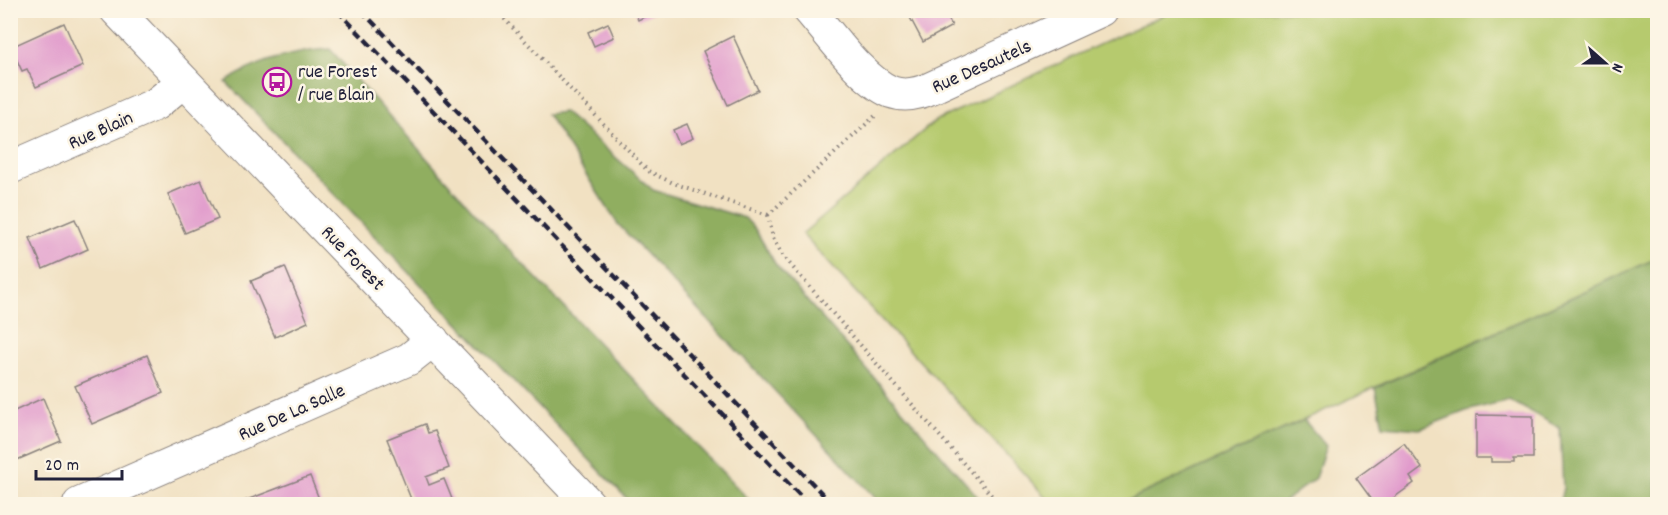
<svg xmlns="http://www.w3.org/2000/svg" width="1668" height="515" font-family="Dekko,sans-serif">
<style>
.green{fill:#b6ca6e;stroke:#6c7654;stroke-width:1.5}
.forest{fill:#90ae61;stroke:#59684e;stroke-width:1.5}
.building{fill:#e19bcc}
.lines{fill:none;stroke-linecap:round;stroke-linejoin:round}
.street-casing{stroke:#8a827e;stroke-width:34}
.path{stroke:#8a827e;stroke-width:4;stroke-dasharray:1.5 4.5;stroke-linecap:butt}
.street{stroke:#fff;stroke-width:32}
.rail{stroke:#22223b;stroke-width:4.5;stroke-dasharray:9 4.5;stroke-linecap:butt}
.labels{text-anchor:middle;stroke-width:5;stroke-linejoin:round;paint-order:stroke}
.street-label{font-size:20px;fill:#22223b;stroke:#fcf5e5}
.poi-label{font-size:20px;fill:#22223b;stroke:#fcf5e5;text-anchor:start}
</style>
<rect width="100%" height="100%" fill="#fcf5e5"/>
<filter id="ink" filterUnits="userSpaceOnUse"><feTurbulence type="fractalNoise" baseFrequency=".0167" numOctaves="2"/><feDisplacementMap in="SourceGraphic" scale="12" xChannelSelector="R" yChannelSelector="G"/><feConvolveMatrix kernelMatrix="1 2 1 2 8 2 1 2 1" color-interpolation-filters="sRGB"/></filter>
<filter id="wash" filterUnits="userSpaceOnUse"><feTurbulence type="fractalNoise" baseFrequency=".008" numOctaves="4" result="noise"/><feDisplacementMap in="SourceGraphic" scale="24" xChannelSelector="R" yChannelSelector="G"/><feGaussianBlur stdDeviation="1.35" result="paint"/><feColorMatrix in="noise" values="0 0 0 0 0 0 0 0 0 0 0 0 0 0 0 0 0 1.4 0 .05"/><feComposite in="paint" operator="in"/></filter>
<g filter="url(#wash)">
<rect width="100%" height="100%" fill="#f1e1c2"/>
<path class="green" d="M 1172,11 L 1657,11 L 1657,258 L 1120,504 L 1052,504 L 802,234 L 935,121 Z"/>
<path class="forest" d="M 330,49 L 494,234 L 753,504 L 632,504 L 226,82 C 254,62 295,51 330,49 Z
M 564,112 L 653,190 L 745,218 L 755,229 L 776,265 L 984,504 L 881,504 L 617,223 L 547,114 Z
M 1657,258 L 1657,504 L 1559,504 L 1563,488 L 1560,428 L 1509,400 L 1466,411 L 1420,429 L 1383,426 L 1375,388 Z
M 1304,420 L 1326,446 L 1315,478 L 1281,504 L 1120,504 Z"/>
<g id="blocks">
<path class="building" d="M 634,10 L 658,10 L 638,20 Z
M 906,10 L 944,10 L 952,26 L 923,42 Z
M 64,23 L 83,66 L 36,87 L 27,69 L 22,71 L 11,47 Z
M 608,23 L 614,37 L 594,46 L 588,32 Z
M 733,36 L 758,90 L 728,105 L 703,51 Z
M 687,124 L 693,138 L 679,144 L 673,130 Z
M 201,180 L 218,219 L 185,233 L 168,194 Z
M 75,219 L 88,249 L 43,269 L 30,238 Z
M 285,267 L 308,322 L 275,337 L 251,281 Z
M 147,355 L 163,393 L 92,424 L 75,386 Z
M 43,398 L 61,441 L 10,463 L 10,413 Z
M 1476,415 L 1533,416 L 1533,458 L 1514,458 L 1514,462 L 1491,462 L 1491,458 L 1476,458 Z
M 425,424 L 428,433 L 435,431 L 449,468 L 426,477 L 429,485 L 444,479 L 454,504 L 413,504 L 387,439 Z
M 1404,443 L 1422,468 L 1410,477 L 1414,483 L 1385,504 L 1375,504 L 1356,478 Z
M 310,476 L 321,504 L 236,504 Z"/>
</g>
</g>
<g filter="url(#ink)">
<use href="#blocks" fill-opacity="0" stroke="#8a827e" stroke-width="1.5"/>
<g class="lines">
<g class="street-casing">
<path id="street" d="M 116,10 L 589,504
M 809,10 C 830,34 862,80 891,92 C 905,97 918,94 931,88 L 1101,10
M 10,168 L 156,104 L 184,81
M 79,504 L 409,359 L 433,340"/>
</g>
<path class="path" d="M 496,10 L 648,171 L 673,183 L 768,215
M 768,215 L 773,238 L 782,255 L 999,504
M 768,215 L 875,116"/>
<use href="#street" class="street"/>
<path class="rail" d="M 337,10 L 808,504
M 361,10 L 832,504"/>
</g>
</g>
<defs>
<g id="bus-ring" transform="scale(1.5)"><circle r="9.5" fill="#fcf5e5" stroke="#b5179e" stroke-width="1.5"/><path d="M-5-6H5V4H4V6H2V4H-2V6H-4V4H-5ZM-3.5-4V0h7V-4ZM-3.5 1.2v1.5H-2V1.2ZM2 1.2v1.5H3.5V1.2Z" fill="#b5179e"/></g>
</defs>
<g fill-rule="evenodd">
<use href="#bus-ring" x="277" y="82"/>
</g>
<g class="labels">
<g class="street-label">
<text transform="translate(981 65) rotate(-24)" y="7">Rue Desautels</text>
<text transform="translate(100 129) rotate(-24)" y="7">Rue Blain</text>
<text transform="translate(354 257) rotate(46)" y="7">Rue Forest</text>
<text transform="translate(291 411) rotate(-24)" y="7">Rue De La Salle</text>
</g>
<g class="poi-label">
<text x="298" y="77">rue Forest<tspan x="298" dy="23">/ rue Blain</tspan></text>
</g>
</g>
<rect width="1668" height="515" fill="none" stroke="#fcf5e5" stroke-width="36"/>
<g transform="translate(1605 63) rotate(111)" stroke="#fcf5e5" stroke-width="4.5" paint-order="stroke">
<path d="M0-4.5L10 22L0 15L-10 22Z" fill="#22223b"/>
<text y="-9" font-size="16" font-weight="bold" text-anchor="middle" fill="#22223b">N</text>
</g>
<path d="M36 470v9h86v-9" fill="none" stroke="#22223b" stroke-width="3"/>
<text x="45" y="470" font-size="18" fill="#22223b" stroke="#fcf5e5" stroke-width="4.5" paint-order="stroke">20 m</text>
</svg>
